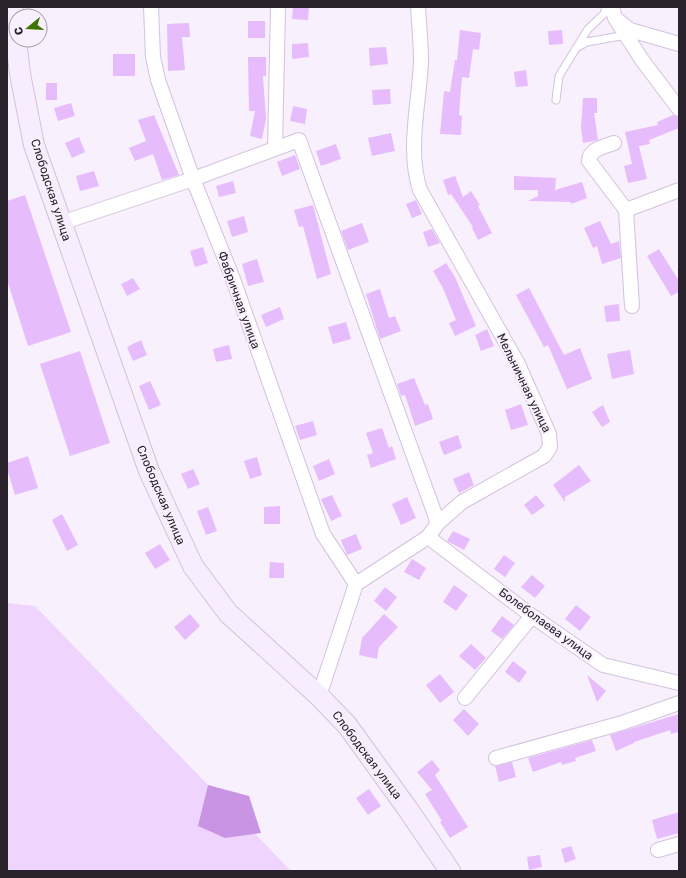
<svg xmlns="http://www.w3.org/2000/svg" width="686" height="878" font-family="Rubik,sans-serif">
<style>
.green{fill:#efd4fd}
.water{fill:#c894e3}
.building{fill:#e7bcfd}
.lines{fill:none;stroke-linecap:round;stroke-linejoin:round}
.lane-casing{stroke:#d4c1de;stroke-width:9}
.street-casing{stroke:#d4c1de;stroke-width:16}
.secondary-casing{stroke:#d4c1de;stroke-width:22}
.lane{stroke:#fff;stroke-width:7}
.street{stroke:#fff;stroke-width:14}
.secondary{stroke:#f7edfd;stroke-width:20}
.labels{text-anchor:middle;stroke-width:4;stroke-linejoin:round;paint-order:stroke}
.street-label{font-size:12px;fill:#2a232e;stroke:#f8f0fc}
</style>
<rect width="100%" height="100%" fill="#f8f0fc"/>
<path class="green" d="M 7,603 L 35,606 L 291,871 L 7,871 Z"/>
<path class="water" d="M 208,785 L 249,796 L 261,833 L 225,838 L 198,826 Z"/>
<path class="building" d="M 293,7 L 309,7 L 308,20 L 292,19 Z
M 248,21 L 265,21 L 265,38 L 248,38 Z
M 189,23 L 190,37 L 182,37 L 185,70 L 168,71 L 167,24 Z
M 460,30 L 481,33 L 479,50 L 473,49 L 469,78 L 462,77 L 459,115 L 462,116 L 461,135 L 440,134 L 444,91 L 450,92 L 455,60 L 457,60 Z
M 562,30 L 563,44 L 549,45 L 548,31 Z
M 308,43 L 309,57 L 292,59 L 292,44 Z
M 386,47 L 388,64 L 370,66 L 369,48 Z
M 113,54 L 135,54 L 135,76 L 113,76 Z
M 248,57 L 266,57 L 266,76 L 263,76 L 266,119 L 262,139 L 250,136 L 255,111 L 249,111 Z
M 526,70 L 528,86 L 516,87 L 514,72 Z
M 46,83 L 57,83 L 57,100 L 46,100 Z
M 390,89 L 391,104 L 373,105 L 372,90 Z
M 583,98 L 597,98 L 597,113 L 594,113 L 598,140 L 594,141 L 583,143 L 581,127 Z
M 71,103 L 75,116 L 58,121 L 54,108 Z
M 293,106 L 307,109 L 305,124 L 290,121 Z
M 154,115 L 179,175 L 162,180 L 153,154 L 135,161 L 129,148 L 146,141 L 138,120 Z
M 673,115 L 679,117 L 679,128 L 649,140 L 650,144 L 639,146 L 647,179 L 628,183 L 624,166 L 632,164 L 625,132 L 658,125 L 657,122 Z
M 391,133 L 395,151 L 372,156 L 368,138 Z
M 79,137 L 85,152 L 72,158 L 65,143 Z
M 336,144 L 341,159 L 321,166 L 316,151 Z
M 295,155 L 300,169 L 282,176 L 277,162 Z
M 94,171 L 99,186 L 80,191 L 76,176 Z
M 455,176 L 463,197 L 471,191 L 480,205 L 478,206 L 492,233 L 478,240 L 472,228 L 473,227 L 451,194 L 448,195 L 443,180 Z
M 514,176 L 556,178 L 555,190 L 582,182 L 587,198 L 571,204 L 571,202 L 528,201 L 538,196 L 538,190 L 514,190 Z
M 233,181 L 236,193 L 219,197 L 216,186 Z
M 25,195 L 71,332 L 28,346 L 7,280 L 7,201 Z
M 416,200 L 422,214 L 412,218 L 406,204 Z
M 313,205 L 331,274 L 317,279 L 303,226 L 299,227 L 294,210 Z
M 244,216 L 248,232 L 232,237 L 227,221 Z
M 600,221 L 611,244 L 619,241 L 621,258 L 602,264 L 597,246 L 593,248 L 584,228 Z
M 362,223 L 369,242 L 348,250 L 341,231 Z
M 432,229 L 440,243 L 428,247 L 423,232 Z
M 203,247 L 208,263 L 195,267 L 190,251 Z
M 659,249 L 679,281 L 679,292 L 671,296 L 647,256 Z
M 257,259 L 264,282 L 248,286 L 242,264 Z
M 446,263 L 455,277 L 476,326 L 455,336 L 449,323 L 456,320 L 443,288 L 433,271 Z
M 133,278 L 140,289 L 127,296 L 121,284 Z
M 529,288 L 564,355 L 580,348 L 592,379 L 567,389 L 548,345 L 544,347 L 516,295 Z
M 380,289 L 389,318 L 395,316 L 401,331 L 380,339 L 366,294 Z
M 619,304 L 620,321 L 606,322 L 604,306 Z
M 280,307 L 284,319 L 266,327 L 261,315 Z
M 346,322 L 351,339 L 333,344 L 328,327 Z
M 487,329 L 494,346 L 481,351 L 475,335 Z
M 141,340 L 147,355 L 133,361 L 127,347 Z
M 229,345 L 232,359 L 216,362 L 213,349 Z
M 630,350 L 634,374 L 612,379 L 607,354 Z
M 80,351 L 110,443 L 70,456 L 40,364 Z
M 414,378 L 425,405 L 428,404 L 433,419 L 415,426 L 405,395 L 401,396 L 397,384 Z
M 150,381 L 161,405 L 149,410 L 139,386 Z
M 521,404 L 528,425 L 511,430 L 505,410 Z
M 603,405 L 610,422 L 602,427 L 592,412 Z
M 313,421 L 317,435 L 300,440 L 295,426 Z
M 382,428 L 389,448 L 392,446 L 396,459 L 371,468 L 367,455 L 373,453 L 366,433 Z
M 458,435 L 462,448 L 444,455 L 439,442 Z
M 28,456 L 38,488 L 15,495 L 7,469 L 7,463 Z
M 257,457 L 262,475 L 250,479 L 244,461 Z
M 329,459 L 335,474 L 319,481 L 313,466 Z
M 579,465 L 591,481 L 565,497 L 565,502 L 553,485 Z
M 193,469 L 200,484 L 188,489 L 181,474 Z
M 469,472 L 474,485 L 459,493 L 453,479 Z
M 332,495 L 342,516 L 331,521 L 321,499 Z
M 536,495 L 545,506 L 532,515 L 524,505 Z
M 407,497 L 416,518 L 401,525 L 392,504 Z
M 280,506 L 280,524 L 264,524 L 264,507 Z
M 208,507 L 217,531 L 206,535 L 197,511 Z
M 62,514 L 78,545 L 67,551 L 52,520 Z
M 453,531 L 470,539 L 464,550 L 447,541 Z
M 356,534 L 362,549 L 347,555 L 341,540 Z
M 160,544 L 170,560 L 155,569 L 145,553 Z
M 504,555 L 515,563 L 505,577 L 494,569 Z
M 412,559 L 426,568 L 419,580 L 404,572 Z
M 270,562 L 284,563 L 284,578 L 269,578 Z
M 532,575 L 545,586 L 535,598 L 521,587 Z
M 454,585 L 468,595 L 456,611 L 443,602 Z
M 385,587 L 397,597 L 386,611 L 374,601 Z
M 576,605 L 591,617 L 580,631 L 565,619 Z
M 190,614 L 200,626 L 185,640 L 174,627 Z
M 384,614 L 398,627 L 379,647 L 377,659 L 359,655 L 362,638 Z
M 502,616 L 514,625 L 502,639 L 491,631 Z
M 471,644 L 486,658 L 475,670 L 459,656 Z
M 513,661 L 527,672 L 519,683 L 505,672 Z
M 440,674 L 454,692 L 440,703 L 426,685 Z
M 587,675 L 606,691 L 597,702 Z
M 464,709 L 479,724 L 468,736 L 453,720 Z
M 679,714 L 679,732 L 671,734 L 670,730 L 634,742 L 634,743 L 616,751 L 610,735 Z
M 592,740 L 596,751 L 575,758 L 576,761 L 562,765 L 561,762 L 533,772 L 528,758 Z
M 432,760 L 440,770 L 435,775 L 468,827 L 450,838 L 440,822 L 442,821 L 425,794 L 432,790 L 417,772 Z
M 512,762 L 516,777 L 499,782 L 495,766 Z
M 369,789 L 381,806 L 368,815 L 356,798 Z
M 679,812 L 679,833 L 657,839 L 652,820 Z
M 571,846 L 576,859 L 565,863 L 561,849 Z
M 540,855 L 542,867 L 529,870 L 527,857 Z"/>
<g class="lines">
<g class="lane-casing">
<path id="lane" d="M 576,48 L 587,42 L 626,35
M 556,100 L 559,76 L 588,29 L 604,14 L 606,7"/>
</g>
<g class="street-casing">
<path id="street" d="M 151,7 L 153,57 L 158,80 L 193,179 L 233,279 L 323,534 L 356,584
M 612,7 L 615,18 L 630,30 L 679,44
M 615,18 L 642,60 L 679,109
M 614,143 C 604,147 589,149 589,161 L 626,210 L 632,306
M 275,149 L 278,7
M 626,210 L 679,190
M 61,223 L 193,179 L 299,140 L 438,523
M 428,537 L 532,616 L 603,665 L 679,683
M 319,696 L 356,584 L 428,537 L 438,523 L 462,502 L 544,456 L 550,447 L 549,434 L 518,364 L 420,190 C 407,150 419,104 421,62 C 421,44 419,25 418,7
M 465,698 L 532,616
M 496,758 L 622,723 L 679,703
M 658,850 L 679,844"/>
</g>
<g class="secondary-casing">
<path id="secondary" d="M 13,7 L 16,37
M 16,40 L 20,74 L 34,145 L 149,471 L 193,566 L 228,613 L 319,696 L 347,725 L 407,808 L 450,871"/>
</g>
<use href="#lane" class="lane"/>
<use href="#street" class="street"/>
<use href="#secondary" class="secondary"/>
</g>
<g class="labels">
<g class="street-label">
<text transform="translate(51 190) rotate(72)" y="4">Слободская улица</text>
<text transform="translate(239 300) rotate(70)" y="4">Фабричная улица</text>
<text transform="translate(524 383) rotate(64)" y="4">Мельничная улица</text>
<text transform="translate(161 495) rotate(67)" y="4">Слободская улица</text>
<text transform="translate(546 624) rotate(36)" y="4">Болеболаева улица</text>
<text transform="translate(367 755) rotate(53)" y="4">Слободская улица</text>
</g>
</g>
<rect width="686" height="878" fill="none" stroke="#2a232e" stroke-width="16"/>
<g transform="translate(28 28) rotate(252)"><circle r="19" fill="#f8f0fc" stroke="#a69eaa"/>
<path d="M0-3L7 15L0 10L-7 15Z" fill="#3f7503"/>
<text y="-6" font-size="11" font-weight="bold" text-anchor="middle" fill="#2a232e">С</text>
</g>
</svg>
